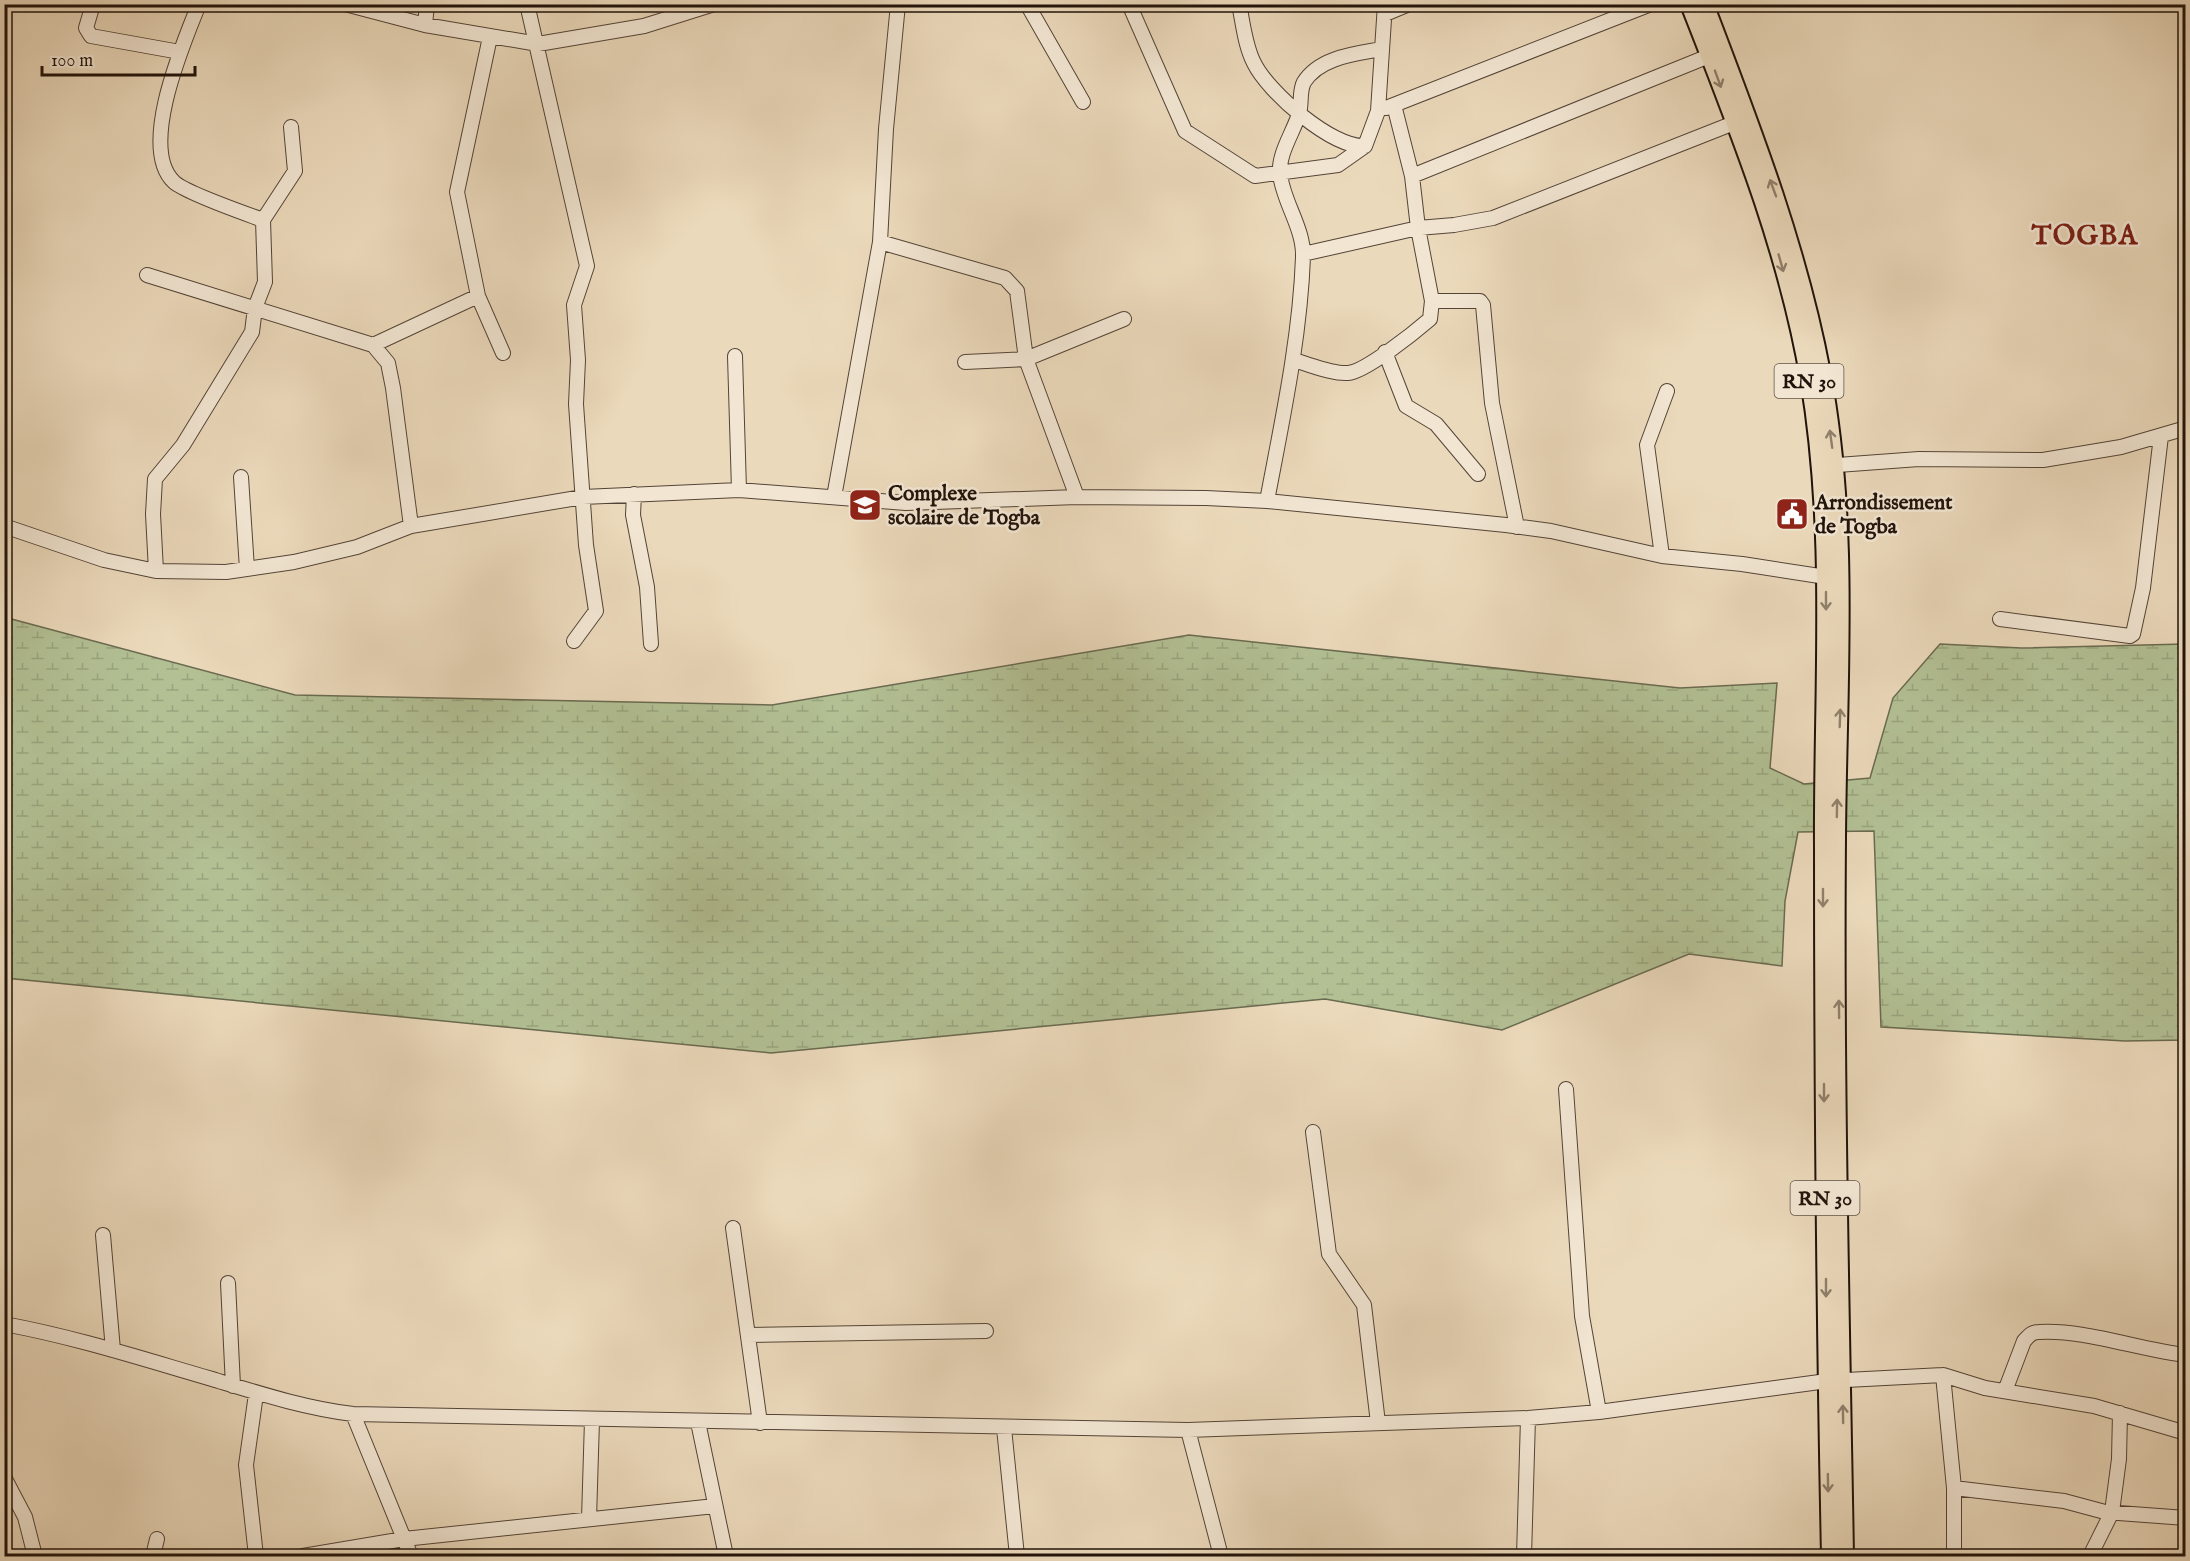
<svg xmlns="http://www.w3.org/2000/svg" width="2190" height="1561" font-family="'IM FELL English',serif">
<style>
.wetland{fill:url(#wetland-marsh);stroke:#6a6a50;stroke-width:1.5}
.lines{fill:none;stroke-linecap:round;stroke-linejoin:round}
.minor-casing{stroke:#544437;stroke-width:16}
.major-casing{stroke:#21130b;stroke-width:20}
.minor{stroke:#f2e6d3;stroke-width:14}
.major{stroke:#ebd9bb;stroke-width:16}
.oneway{stroke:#90806c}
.labels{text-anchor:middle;stroke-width:5;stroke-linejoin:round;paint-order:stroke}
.shield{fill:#f2e6d3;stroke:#605247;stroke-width:1.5}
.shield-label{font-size:20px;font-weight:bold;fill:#21130b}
.poi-label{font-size:21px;font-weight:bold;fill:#21130b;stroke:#f2e6d3;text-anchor:start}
.district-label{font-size:27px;font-weight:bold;letter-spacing:1.5px;fill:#7a1f14;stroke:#f2e6d3}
</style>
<defs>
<pattern id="wetland-marsh" width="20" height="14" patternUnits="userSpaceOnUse" patternTransform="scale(1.5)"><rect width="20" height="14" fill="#b2c094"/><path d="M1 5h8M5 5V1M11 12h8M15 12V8" fill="none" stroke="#99a47e"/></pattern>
</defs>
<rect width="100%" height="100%" fill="#ebd9bb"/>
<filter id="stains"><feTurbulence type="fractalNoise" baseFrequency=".00333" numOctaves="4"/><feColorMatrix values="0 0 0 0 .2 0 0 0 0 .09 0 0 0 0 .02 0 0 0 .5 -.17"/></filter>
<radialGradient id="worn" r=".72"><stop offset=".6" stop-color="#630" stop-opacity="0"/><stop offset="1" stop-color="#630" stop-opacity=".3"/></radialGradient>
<path class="wetland" d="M 4,617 L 295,695 L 772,705 L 1189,635 L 1680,688 L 1777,683 L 1770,768 L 1804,784 L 1870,778 L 1893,698 L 1940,644 L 2021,648 L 2185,644 L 2185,1040 L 2125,1041 L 1881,1027 L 1874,831 L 1798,832 L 1785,901 L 1782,966 L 1689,954 L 1502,1030 L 1325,999 L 771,1053 L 5,978 Z"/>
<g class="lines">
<g class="minor-casing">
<path id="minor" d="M 93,4 L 86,28 L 91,36 L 180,52
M 199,4 C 183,44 138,148 174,182 C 186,193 244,213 263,220
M 345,4 L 425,25 L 538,44 L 644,26 L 714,4
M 527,4 L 587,266 L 574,305 L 578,360 L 576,404 L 586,545 L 596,611 L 574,641
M 1027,4 L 1083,102
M 1129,4 L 1185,131 L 1255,176 L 1338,165 L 1365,146 L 1378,111 L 1385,4
M 1239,4 C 1243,23 1245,46 1254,63 C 1268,92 1332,148 1365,146
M 1385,14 L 1409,4
M 425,25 L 427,4
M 490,37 L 457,192 L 478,296 L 503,353
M 1386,108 L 1651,4
M 1412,176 L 1709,56
M 880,242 L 1005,278 L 1017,291 L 1026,359 L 1077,497
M 1303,254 L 1418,228 L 1454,225 L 1493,218 L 1734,123
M 147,275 L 373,345 L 388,363 L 393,388 L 411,526
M 1432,301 L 1480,301 L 1483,305 L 1492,403 L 1517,527
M 373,345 L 478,296
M 1385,352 L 1406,406 L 1436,424 L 1478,474
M 735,356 L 739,490
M 1293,360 C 1309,364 1331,374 1348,373 C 1365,372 1415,332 1430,319 L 1432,301 L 1418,228 L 1412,176 L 1394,105
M 965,362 L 1026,359 L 1124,319
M 1824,466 L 1919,459 L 2043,460 L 2121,447 L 2186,428
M 241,477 L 247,569
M 634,494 L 633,515 L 647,587 L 651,644
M 834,497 L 880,242 L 886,129 L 898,4
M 1267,501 C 1282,421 1300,339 1303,257 C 1304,228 1283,202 1280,174 C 1278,154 1293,133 1299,114 C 1302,104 1299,91 1304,82 C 1320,57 1355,54 1382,49
M 4,526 L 104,560 L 156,571 L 226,572 L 294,562 L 357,547 L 411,526 L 583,497 L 739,490 L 906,503 L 1077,497 L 1206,498 L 1267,501 L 1506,525 L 1551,531 L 1662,556 L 1742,564 L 1826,577
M 1662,556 L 1647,445 L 1667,391
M 156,571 L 153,514 L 155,479 L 183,445 L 252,332 L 255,308 L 265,282 L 263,220 L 295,171 L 291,127
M 2000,619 L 2130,636 L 2133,634 L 2143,588 L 2161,436
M 1566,1089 L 1582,1316 L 1599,1412
M 1313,1132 L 1329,1254 L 1364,1305 L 1378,1423
M 733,1228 L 760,1423
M 103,1235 L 113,1350
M 228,1283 L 233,1386
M 4,1324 C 75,1337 143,1359 212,1379 C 258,1393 304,1408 353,1414 L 1188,1430 L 1528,1418 L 1599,1412 L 1827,1381 L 1943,1375 L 1985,1388 L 2094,1406 L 2186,1433
M 748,1335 L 986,1331
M 1943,1375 L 1954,1488 L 1954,1556
M 2005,1391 L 2024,1341 C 2029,1336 2031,1332 2039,1332 C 2084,1329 2140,1350 2186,1355
M 353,1414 L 411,1556
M 698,1422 L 726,1556
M 1004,1428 L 1017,1556
M 1188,1430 L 1221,1556
M 4,1477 L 25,1517 L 35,1556
M 1954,1488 L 2064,1501 L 2105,1512 L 2186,1518
M 589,1519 L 592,1420
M 153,1556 L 157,1539
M 256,1556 L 246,1465 L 256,1394
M 303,1556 L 404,1539 L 715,1506
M 1524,1556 L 1528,1418
M 2090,1556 L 2112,1512 L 2119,1459 L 2120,1413"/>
</g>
<g class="major-casing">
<path id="major" d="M 1689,4 C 1737,127 1787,250 1809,380 C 1835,535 1822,690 1823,845 C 1823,1082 1825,1319 1830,1556
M 1705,4 C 1751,125 1798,245 1822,373 C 1851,527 1838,683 1837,838 C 1835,1077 1841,1317 1845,1556"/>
</g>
<use href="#minor" class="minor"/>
<use href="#major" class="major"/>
</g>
<defs><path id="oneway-shaft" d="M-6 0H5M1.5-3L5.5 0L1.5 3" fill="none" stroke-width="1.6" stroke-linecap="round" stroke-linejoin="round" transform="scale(1.5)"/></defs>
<g class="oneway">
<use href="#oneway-shaft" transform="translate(1718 79) rotate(70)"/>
<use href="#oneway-shaft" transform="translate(1773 188) rotate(-110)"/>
<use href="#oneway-shaft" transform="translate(1781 263) rotate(74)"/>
<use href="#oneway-shaft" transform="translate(1831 439) rotate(-98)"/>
<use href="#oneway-shaft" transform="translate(1826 601) rotate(90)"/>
<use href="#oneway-shaft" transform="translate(1840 718) rotate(-88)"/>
<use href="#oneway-shaft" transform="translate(1837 808) rotate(-89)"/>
<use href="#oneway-shaft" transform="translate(1823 898) rotate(90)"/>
<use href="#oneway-shaft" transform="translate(1839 1009) rotate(-91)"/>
<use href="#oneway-shaft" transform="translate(1824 1093) rotate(90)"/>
<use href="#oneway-shaft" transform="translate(1826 1288) rotate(90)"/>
<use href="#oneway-shaft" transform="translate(1843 1414) rotate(-91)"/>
<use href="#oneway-shaft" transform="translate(1828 1483) rotate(89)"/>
</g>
<defs>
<g id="school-square" transform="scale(1.725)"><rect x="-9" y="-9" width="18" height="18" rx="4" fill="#8f2418" stroke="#f2e6d3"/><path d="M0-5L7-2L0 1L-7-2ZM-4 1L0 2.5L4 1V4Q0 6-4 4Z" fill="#fff"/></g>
<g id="civic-square" transform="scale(1.725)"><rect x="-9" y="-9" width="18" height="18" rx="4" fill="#8f2418" stroke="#f2e6d3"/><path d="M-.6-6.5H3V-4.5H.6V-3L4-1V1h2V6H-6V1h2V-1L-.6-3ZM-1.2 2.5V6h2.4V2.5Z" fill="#fff"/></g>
</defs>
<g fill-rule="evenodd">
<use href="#school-square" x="865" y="505"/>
<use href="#civic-square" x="1792" y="514"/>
</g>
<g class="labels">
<g class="shield">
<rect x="1774.5" y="364" width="69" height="34" rx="4.5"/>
<rect x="1790.5" y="1181" width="69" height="34" rx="4.5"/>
</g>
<g class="shield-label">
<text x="1809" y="388">RN 30</text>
<text x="1825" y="1205">RN 30</text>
</g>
<g class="poi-label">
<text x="888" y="500">Complexe<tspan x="888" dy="24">scolaire de Togba</tspan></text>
<text x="1815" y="509">Arrondissement<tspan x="1815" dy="24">de Togba</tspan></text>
</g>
<g class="district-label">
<text x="2085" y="244">TOGBA</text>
</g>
</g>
<rect width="2190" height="1561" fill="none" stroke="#ebd9bb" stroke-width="24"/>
<rect x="6" y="6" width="2178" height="1549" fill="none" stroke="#21130b" stroke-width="3"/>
<rect x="12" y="12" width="2166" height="1537" fill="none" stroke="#21130b" stroke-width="1.5"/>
<path d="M42 66v9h153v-9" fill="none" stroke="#21130b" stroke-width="3"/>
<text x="51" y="66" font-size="18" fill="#21130b" stroke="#f2e6d3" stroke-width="4.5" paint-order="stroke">100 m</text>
<rect width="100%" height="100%" filter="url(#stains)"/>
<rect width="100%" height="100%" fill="url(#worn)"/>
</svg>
